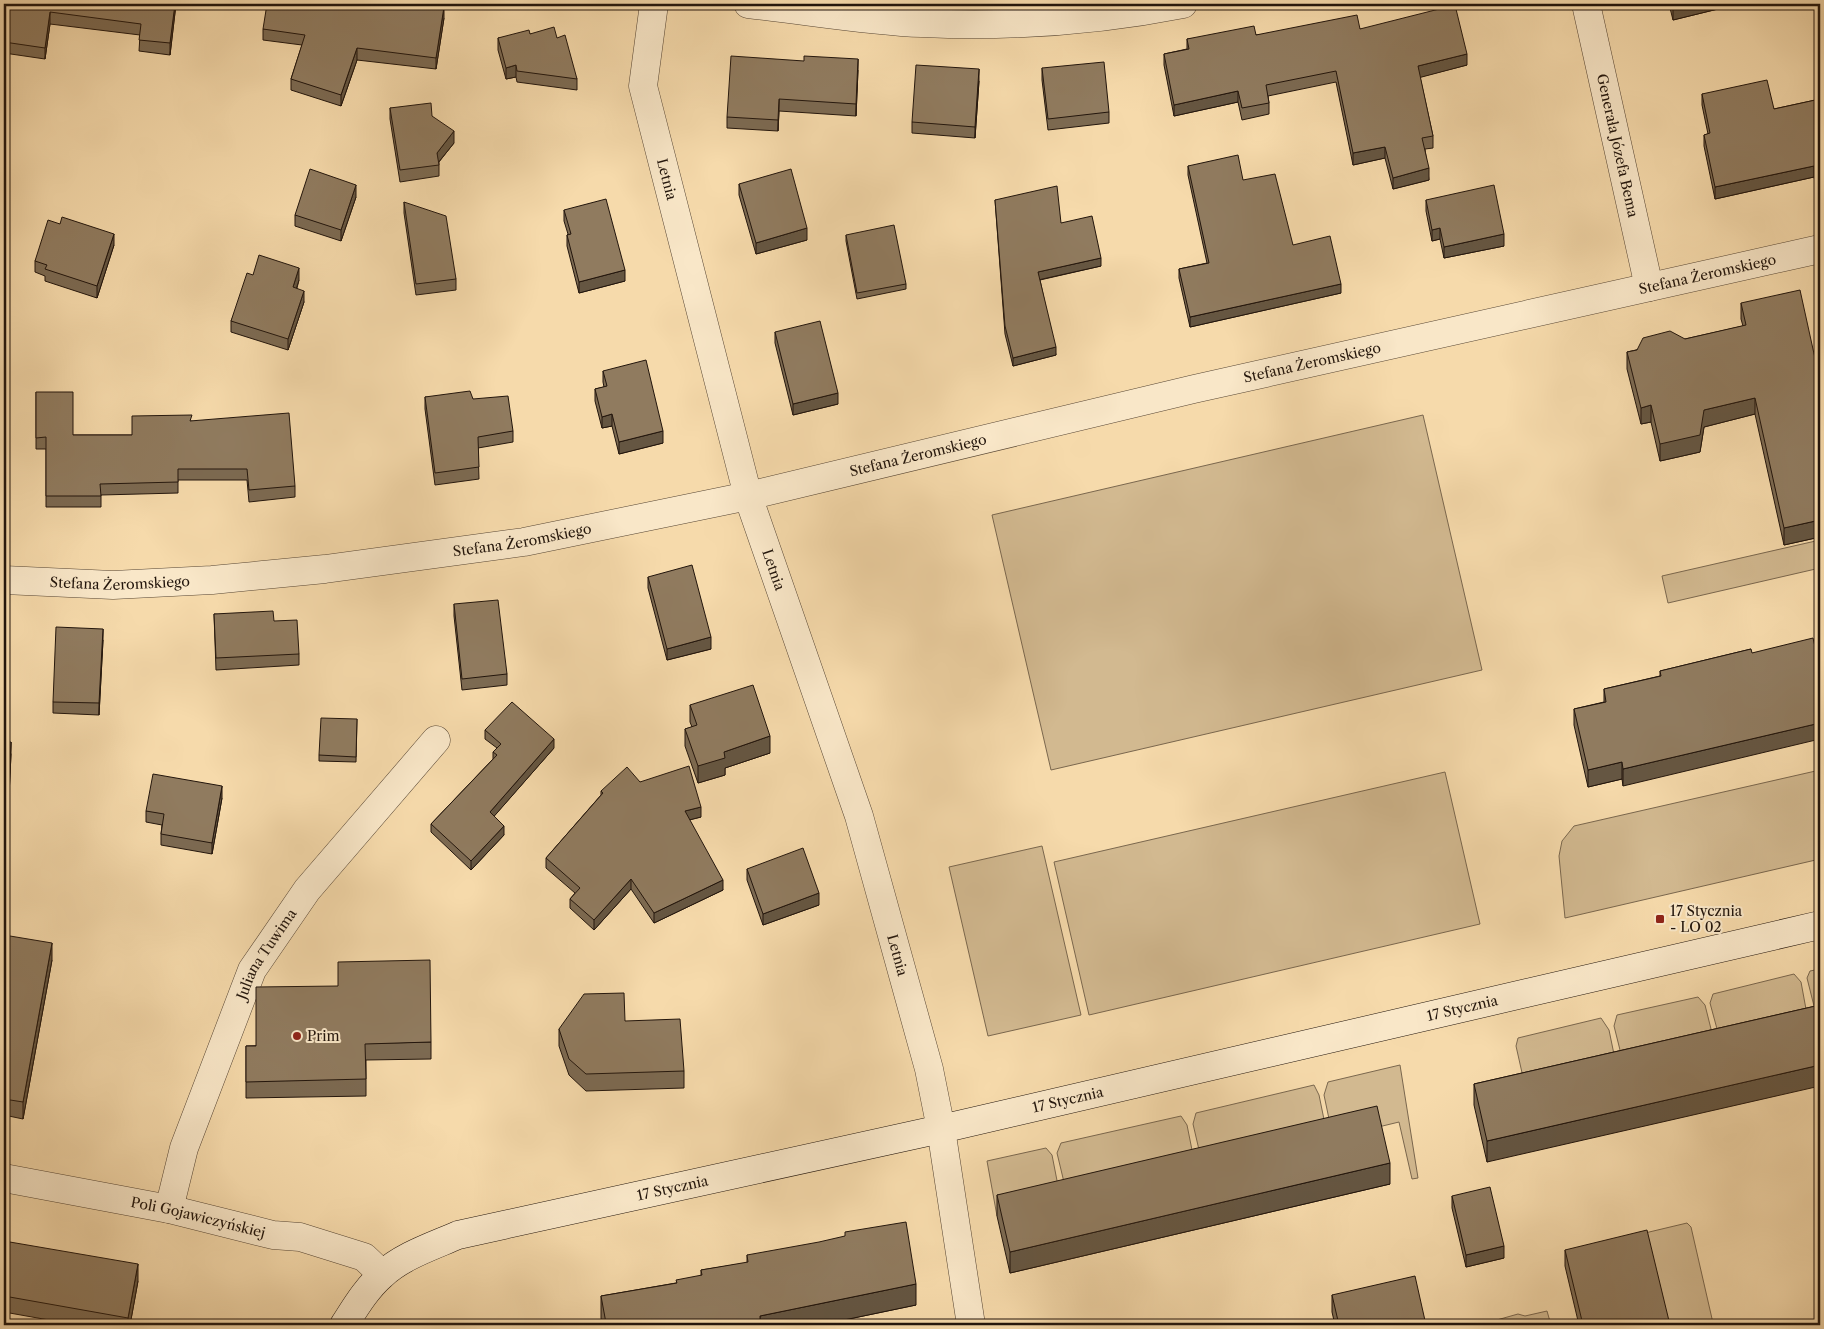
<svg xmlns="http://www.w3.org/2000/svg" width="1824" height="1329" font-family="'Libre Caslon Text',serif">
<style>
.green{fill:#d2b990;stroke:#7a674e}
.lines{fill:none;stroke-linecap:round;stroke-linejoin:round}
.street-casing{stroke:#574634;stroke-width:29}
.secondary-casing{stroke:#22150c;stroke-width:29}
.street{stroke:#f9e7c8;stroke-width:28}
.secondary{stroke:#f9e7c8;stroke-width:28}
.wall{fill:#7c6a52;stroke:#22150c}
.shaded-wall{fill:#655642;stroke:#22150c}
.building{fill:#907b5f;stroke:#22150c}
.poi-dot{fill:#8f2418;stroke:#f9e7c8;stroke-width:2}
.labels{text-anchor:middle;stroke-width:4;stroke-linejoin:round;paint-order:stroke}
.street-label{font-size:14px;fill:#22150c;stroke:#f9e7c8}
.poi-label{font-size:14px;fill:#22150c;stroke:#f9e7c8;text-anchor:start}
</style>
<rect width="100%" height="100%" fill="#f6daab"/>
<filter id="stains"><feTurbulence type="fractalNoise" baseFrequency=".004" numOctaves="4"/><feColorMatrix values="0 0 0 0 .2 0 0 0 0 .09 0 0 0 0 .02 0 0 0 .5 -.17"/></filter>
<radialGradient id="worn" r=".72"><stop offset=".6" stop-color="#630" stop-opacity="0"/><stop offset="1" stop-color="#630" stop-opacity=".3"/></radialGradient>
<path class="green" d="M 1423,415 L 1482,670 L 1051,770 L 992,515 Z
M 1820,540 L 1820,568 L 1668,603 L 1662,576 Z
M 1820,770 L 1820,859 L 1565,918 L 1559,856 L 1562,841 L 1574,826 Z
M 1445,772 L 1480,924 L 1089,1015 L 1054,862 Z
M 1042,846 L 1081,1015 L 988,1036 L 949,867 Z
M 1820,969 L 1820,1017 L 1817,1018 L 1807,978 L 1810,971 Z
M 1794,974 L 1801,982 L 1808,1020 L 1720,1040 L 1710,1003 L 1713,994 Z
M 1698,997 L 1705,1005 L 1714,1041 L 1623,1062 L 1614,1026 L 1617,1015 Z
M 1601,1018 L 1609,1030 L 1616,1064 L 1525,1086 L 1516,1046 L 1518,1038 Z
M 1400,1065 L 1418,1178 L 1412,1179 L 1399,1122 L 1333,1138 L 1324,1095 L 1328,1082 Z
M 1314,1085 L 1319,1095 L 1328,1139 L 1203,1167 L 1193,1124 L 1196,1113 Z
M 1181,1116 L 1187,1125 L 1196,1170 L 1068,1199 L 1057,1153 L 1061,1143 Z
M 1046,1148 L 1052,1155 L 1061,1201 L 997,1216 L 987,1161 Z
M 1687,1223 L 1691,1227 L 1713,1323 L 1710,1325 L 1666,1325 L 1645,1233 Z
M 1547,1311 L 1551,1325 L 1479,1325 L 1518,1314 L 1525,1316 Z"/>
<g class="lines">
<g class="street-casing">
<g id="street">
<path id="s1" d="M 654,4 L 643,86 L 748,496 L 859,816 L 929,1069 L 941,1129 L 971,1325"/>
<path d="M 748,4 C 805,10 866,21 922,23 C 1009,27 1097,21 1183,4"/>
<path id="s2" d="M 1586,4 L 1649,287"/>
<path id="s3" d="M 4,580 L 113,585 L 212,580 L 325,569 L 524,542 L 748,496 L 1194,389 L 1820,249"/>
<path id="s4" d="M 4,1178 L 169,1209 L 273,1235 L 300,1237 L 364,1257 L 382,1274"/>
<path id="s5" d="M 169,1209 L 184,1148 L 252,970 L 307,890 L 436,740"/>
</g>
</g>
<g class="secondary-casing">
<g id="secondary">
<path id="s6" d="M 344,1325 C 355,1308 366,1289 382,1275 C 402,1256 433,1246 458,1235 L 941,1129 L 1820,925"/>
</g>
</g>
<use href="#street" class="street"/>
<use href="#secondary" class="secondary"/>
</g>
<path class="wall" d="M 4,4 L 176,4 L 170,55 L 139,51 L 140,35 L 50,24 L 45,59 L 4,53 Z
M 1669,4 L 1722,4 L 1722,8 L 1673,20 Z
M 444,18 L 436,69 L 357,60 L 341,106 L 291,90 L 291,79 L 302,45 L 263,40 L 263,29 Z
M 1360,29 L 1467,65 L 1420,77 L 1433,136 L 1433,148 L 1425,149 L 1429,180 L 1393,189 L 1385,158 L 1353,165 L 1336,82 L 1268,96 L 1269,103 L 1269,114 L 1242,120 L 1238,102 L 1174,116 L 1164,65 L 1164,54 L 1187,49 L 1187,39 Z
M 530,34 L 557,38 L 577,79 L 577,90 L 517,82 L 516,77 L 506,79 L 498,50 L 498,38 Z
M 1042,68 L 1109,112 L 1109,123 L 1048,130 L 1042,80 Z
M 858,70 L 856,116 L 779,111 L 778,131 L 727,128 L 727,117 Z
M 979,81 L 975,138 L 912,133 L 912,122 Z
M 1702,94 L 1774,109 L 1820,99 L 1816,187 L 1814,177 L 1715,199 L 1704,146 L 1704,135 L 1708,134 L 1702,105 Z
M 390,108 L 432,116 L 454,143 L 439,162 L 439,176 L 400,182 L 390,119 Z
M 1188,166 L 1243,180 L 1293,245 L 1341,293 L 1190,327 L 1179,278 L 1179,269 L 1207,263 L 1188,175 Z
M 739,184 L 807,240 L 756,254 L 739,195 Z
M 356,197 L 341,241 L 295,226 L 295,215 Z
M 995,200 L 1061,223 L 1101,266 L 1040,280 L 1056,355 L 1013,366 L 1005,334 Z
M 1426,200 L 1504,246 L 1444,258 L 1440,239 L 1432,241 L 1426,211 Z
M 404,202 L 456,279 L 456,290 L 416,295 L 404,213 Z
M 564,210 L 625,281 L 579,293 L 567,246 L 567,235 L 568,234 L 564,221 Z
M 60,224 L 114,245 L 97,298 L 45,281 L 45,276 L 35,272 L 35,261 Z
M 846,235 L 906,284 L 906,289 L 857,299 L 846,241 Z
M 253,275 L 299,280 L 297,288 L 304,302 L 288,350 L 231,332 L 231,321 Z
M 1741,303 L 1820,381 L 1820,537 L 1784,545 L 1755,414 L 1704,427 L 1700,452 L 1660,461 L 1651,422 L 1641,424 L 1627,369 L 1627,352 L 1743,326 L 1741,319 Z
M 775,332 L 838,404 L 793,415 L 775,343 Z
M 603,371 L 663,443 L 619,454 L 612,426 L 602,428 L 595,401 L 595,389 L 604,387 L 603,382 Z
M 36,392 L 73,435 L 132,435 L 192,421 L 295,486 L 295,497 L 249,502 L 247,480 L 178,480 L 178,493 L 101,495 L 101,507 L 46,507 L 46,449 L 36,449 Z
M 425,397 L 473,399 L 513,431 L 513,442 L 478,448 L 479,479 L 435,485 L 425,409 Z
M 648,577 L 711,649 L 667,660 L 648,588 Z
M 454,604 L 507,674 L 507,685 L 462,690 L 454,616 Z
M 214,614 L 274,621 L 299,654 L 299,665 L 216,670 Z
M 103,640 L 99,715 L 53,713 L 53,702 Z
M 1751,649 L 1623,786 L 1622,779 L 1588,787 L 1574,725 L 1574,709 L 1604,702 L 1604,689 L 1660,676 L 1660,671 Z
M 690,705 L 770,753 L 725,768 L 725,775 L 698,783 L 685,746 L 685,729 L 692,727 L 690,722 Z
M 357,719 L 356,762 L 319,761 L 319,755 Z
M 485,730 L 554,748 L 494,816 L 504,835 L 471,870 L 431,832 L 431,824 L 493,759 L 493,752 L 497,748 L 485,739 Z
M 4,742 L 11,754 L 8,817 L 4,817 Z
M 640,782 L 701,817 L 689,820 L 723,890 L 654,923 L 631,889 L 594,930 L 570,908 L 570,899 L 575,893 L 546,868 L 546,858 L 601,795 L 601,791 Z
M 222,798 L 212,854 L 161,845 L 161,834 L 162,825 L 146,822 L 146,811 Z
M 747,869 L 819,905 L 763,925 L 747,880 Z
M 4,935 L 52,960 L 23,1119 L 4,1115 Z
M 1820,1005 L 1487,1162 L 1474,1105 L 1474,1084 Z
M 625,1021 L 684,1071 L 684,1088 L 586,1091 L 569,1075 L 559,1046 L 559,1029 Z
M 431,1042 L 431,1059 L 366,1060 L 366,1096 L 246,1098 L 246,1046 Z
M 1390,1184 L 1010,1273 L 997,1216 L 997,1195 Z
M 1452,1196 L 1504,1258 L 1466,1267 L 1452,1208 Z
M 4,1241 L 138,1281 L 130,1325 L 77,1325 L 4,1312 Z
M 1565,1250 L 1670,1325 L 1579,1325 L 1565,1266 Z
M 747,1255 L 916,1305 L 820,1325 L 596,1325 L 602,1324 L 601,1318 L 601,1296 L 676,1283 L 701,1276 L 701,1270 L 747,1263 Z
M 1332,1295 L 1426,1325 L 1335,1325 L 1332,1312 Z"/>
<path class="shaded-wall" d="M 175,4 L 176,4 L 170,55 L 170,43 Z
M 1694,4 L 1722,4 L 1722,8 L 1673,20 L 1673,9 Z
M 444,7 L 444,18 L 436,69 L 436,58 Z
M 50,12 L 50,24 L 45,59 L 45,48 Z
M 357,48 L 357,60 L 341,106 L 341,95 Z
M 1467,54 L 1467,65 L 1418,78 L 1418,66 Z
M 858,59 L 858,70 L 856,116 L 856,104 Z
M 516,65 L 516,77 L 506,79 L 506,68 Z
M 979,69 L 979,81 L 975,138 L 975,127 Z
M 1238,91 L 1238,102 L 1174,116 L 1174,105 Z
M 779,99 L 779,111 L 778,131 L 778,120 Z
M 454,131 L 454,143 L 437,164 L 437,153 Z
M 1385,147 L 1385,158 L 1353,165 L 1353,153 Z
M 1814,166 L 1814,177 L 1715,199 L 1715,187 Z
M 1429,168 L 1429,180 L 1393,189 L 1393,178 Z
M 1820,175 L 1820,187 L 1816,187 L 1816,176 Z
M 356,185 L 356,197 L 341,241 L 341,230 Z
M 807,228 L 807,240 L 756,254 L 756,243 Z
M 1440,228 L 1440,239 L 1432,241 L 1432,230 Z
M 114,234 L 114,245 L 97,298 L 97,286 Z
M 1504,234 L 1504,246 L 1444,258 L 1444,247 Z
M 1101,258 L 1101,266 L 1038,280 L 1038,272 Z
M 299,268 L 299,280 L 293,299 L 293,287 Z
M 625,270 L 625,281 L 579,293 L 579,282 Z
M 1341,284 L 1341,293 L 1190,327 L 1190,317 Z
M 304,291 L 304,302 L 288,350 L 288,339 Z
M 1056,347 L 1056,355 L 1013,366 L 1013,358 Z
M 838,393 L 838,404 L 793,415 L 793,404 Z
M 1755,398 L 1755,414 L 1704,427 L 1700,452 L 1660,461 L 1660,444 L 1704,410 Z
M 1651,405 L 1651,422 L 1641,424 L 1641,408 Z
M 612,414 L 612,426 L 602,428 L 602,417 Z
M 663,431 L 663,443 L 619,454 L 619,442 Z
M 1820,520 L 1820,537 L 1784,545 L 1784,528 Z
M 103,629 L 103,640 L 99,715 L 99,703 Z
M 711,637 L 711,649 L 667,660 L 667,649 Z
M 1820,723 L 1820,739 L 1623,786 L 1623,769 Z
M 770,736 L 770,753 L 725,768 L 725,775 L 698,783 L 698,766 L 724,752 Z
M 554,739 L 554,748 L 490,821 L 490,812 Z
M 11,742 L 11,754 L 8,817 L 8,806 Z
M 1622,762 L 1622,779 L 1588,787 L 1588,770 Z
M 222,786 L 222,798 L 212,854 L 212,843 Z
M 701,807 L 701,817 L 685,821 L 685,811 Z
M 504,826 L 504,835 L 471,870 L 471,861 Z
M 631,879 L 631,889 L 594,930 L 594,920 Z
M 723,880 L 723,890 L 654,923 L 654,913 Z
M 819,893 L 819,905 L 763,925 L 763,914 Z
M 52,943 L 52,960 L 23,1119 L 23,1102 Z
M 1820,1065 L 1820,1086 L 1487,1162 L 1487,1141 Z
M 1390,1163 L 1390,1184 L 1010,1273 L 1010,1252 Z
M 1504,1246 L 1504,1258 L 1466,1267 L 1466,1255 Z
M 138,1264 L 138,1281 L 130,1325 L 128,1325 L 128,1318 Z
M 916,1284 L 916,1305 L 820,1325 L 760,1325 L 760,1316 Z"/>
<path class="building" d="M 4,4 L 175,4 L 170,43 L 139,40 L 141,24 L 50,12 L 45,48 L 4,42 Z
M 267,4 L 421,4 L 444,7 L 436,58 L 357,48 L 341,95 L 291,79 L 305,35 L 263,29 Z
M 1672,4 L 1694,4 L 1673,9 Z
M 1455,5 L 1467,54 L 1418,66 L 1433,136 L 1422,138 L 1429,168 L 1393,178 L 1385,147 L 1353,153 L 1336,71 L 1266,85 L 1269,103 L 1242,108 L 1238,91 L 1174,105 L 1164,54 L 1189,49 L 1187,39 L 1254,26 L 1256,35 L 1357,15 L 1360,29 Z
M 554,27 L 557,38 L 565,35 L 577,79 L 517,71 L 516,65 L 506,68 L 498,38 L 529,30 L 530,34 Z
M 731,56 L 804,61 L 804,56 L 858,59 L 856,104 L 779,99 L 778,120 L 727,117 Z
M 1104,62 L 1109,112 L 1048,119 L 1042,68 Z
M 916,65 L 979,69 L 975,127 L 912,122 Z
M 1767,80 L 1774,109 L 1820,99 L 1820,175 L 1816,176 L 1814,166 L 1715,187 L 1704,135 L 1710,133 L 1702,94 Z
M 431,103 L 432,116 L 454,131 L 437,153 L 439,165 L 400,170 L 390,108 Z
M 1238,155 L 1243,180 L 1275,174 L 1293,245 L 1330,236 L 1341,284 L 1190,317 L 1179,269 L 1209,263 L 1188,166 Z
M 310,169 L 356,185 L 341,230 L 295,215 Z
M 791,169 L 807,228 L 756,243 L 739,184 Z
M 1494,185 L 1504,234 L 1444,247 L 1440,228 L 1432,230 L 1426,200 Z
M 1057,186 L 1061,223 L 1092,216 L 1101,258 L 1038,272 L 1056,347 L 1013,358 L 1005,326 L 995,200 Z
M 606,199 L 625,270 L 579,282 L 567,235 L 571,234 L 564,210 Z
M 404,202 L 446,216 L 456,279 L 416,284 Z
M 62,217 L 114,234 L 97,286 L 45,269 L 47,265 L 35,261 L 48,220 L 60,224 Z
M 894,225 L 906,284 L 857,293 L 846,235 Z
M 259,255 L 299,268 L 293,287 L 304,291 L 288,339 L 231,321 L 247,273 L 253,275 Z
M 1800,290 L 1820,381 L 1820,520 L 1784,528 L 1755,398 L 1704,410 L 1700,435 L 1660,444 L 1651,405 L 1641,408 L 1627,352 L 1637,350 L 1643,338 L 1670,331 L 1685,339 L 1746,325 L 1741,303 Z
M 820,321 L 838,393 L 793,404 L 775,332 Z
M 646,360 L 663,431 L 619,442 L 612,414 L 602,417 L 595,389 L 607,386 L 603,371 Z
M 470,391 L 473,399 L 508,396 L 513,431 L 478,437 L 479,467 L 435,473 L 425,397 Z
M 36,392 L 73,392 L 73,435 L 132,435 L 132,416 L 192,415 L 190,421 L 289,413 L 295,486 L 249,490 L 247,469 L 178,469 L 178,482 L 100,484 L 101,496 L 46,496 L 46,437 L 36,438 Z
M 692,565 L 711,637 L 667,649 L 648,577 Z
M 498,600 L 507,674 L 462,679 L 454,604 Z
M 273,611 L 274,621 L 297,620 L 299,654 L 216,658 L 214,614 Z
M 56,627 L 103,629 L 99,703 L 53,702 Z
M 1813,638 L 1816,651 L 1820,650 L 1820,723 L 1623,769 L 1622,762 L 1588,770 L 1574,709 L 1606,702 L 1604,689 L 1661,676 L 1660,671 L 1751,649 L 1752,653 Z
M 753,685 L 770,736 L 724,752 L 725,758 L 698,766 L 685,729 L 697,725 L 690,705 Z
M 512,702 L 554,739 L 490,812 L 504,826 L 471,861 L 431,824 L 497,755 L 493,752 L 501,744 L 485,730 Z
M 321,718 L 357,719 L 356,757 L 319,755 Z
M 4,742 L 11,742 L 8,806 L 4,806 Z
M 689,766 L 701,807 L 685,811 L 723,880 L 654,913 L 631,879 L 594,920 L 570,899 L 580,888 L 546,858 L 603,793 L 601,791 L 627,767 L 640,782 Z
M 153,774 L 222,786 L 212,843 L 161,834 L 164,814 L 146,811 Z
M 803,848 L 819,893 L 763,914 L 747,869 Z
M 4,935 L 52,943 L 23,1102 L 4,1099 Z
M 430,960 L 431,1042 L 365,1044 L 366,1079 L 246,1082 L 246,1046 L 256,1046 L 256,987 L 338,986 L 338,962 Z
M 624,993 L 625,1021 L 680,1019 L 684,1071 L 586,1074 L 569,1059 L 559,1029 L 584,994 Z
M 1820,1005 L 1820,1065 L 1487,1141 L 1474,1084 Z
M 1377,1106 L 1390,1163 L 1010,1252 L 997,1195 Z
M 1490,1187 L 1504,1246 L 1466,1255 L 1452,1196 Z
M 906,1222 L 916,1284 L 760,1316 L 760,1323 L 748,1325 L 596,1325 L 606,1323 L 601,1296 L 677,1283 L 676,1280 L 702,1275 L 701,1270 L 748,1262 L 747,1255 L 819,1242 L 845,1236 L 845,1232 Z
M 1647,1230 L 1670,1325 L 1583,1325 L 1565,1250 Z
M 4,1241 L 138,1264 L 128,1318 L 4,1296 Z
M 1415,1276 L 1426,1325 L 1339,1325 L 1332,1295 Z"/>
<g class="poi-dot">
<rect x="1655" y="914" width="10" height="10" rx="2.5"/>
<circle cx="297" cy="1036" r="5"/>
</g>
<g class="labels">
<g class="street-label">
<text dy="5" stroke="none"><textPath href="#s2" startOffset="145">Generała Józefa Bema</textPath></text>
<text dy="5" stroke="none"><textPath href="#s1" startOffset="179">Letnia</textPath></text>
<text dy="5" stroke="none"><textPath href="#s3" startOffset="1736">Stefana Żeromskiego</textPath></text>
<text dy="5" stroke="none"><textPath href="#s3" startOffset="1331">Stefana Żeromskiego</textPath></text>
<text dy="5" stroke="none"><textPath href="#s3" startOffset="926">Stefana Żeromskiego</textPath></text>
<text dy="5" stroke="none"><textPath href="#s3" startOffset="521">Stefana Żeromskiego</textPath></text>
<text dy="5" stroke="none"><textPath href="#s1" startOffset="584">Letnia</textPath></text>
<text dy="5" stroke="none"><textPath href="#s3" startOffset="116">Stefana Żeromskiego</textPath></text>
<text dy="5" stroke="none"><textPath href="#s5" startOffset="274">Juliana Tuwima</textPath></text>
<text dy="5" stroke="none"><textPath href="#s1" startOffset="989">Letnia</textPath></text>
<text dy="5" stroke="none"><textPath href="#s6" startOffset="1179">17 Stycznia</textPath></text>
<text dy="5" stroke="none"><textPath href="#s6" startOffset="774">17 Stycznia</textPath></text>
<text dy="5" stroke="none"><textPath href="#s6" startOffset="369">17 Stycznia</textPath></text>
<text dy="5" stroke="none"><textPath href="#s4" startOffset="198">Poli Gojawiczyńskiej</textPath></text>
</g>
<g class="poi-label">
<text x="1670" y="916">17 Stycznia<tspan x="1670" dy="16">- LO 02</tspan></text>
<text x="307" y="1041">Prim</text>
</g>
</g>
<rect width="1824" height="1329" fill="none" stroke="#f6daab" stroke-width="20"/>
<rect x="5" y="5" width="1814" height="1319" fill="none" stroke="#22150c" stroke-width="2.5"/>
<rect x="10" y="10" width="1804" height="1309" fill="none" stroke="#22150c"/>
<rect width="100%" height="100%" filter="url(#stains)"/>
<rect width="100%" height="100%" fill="url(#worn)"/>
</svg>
